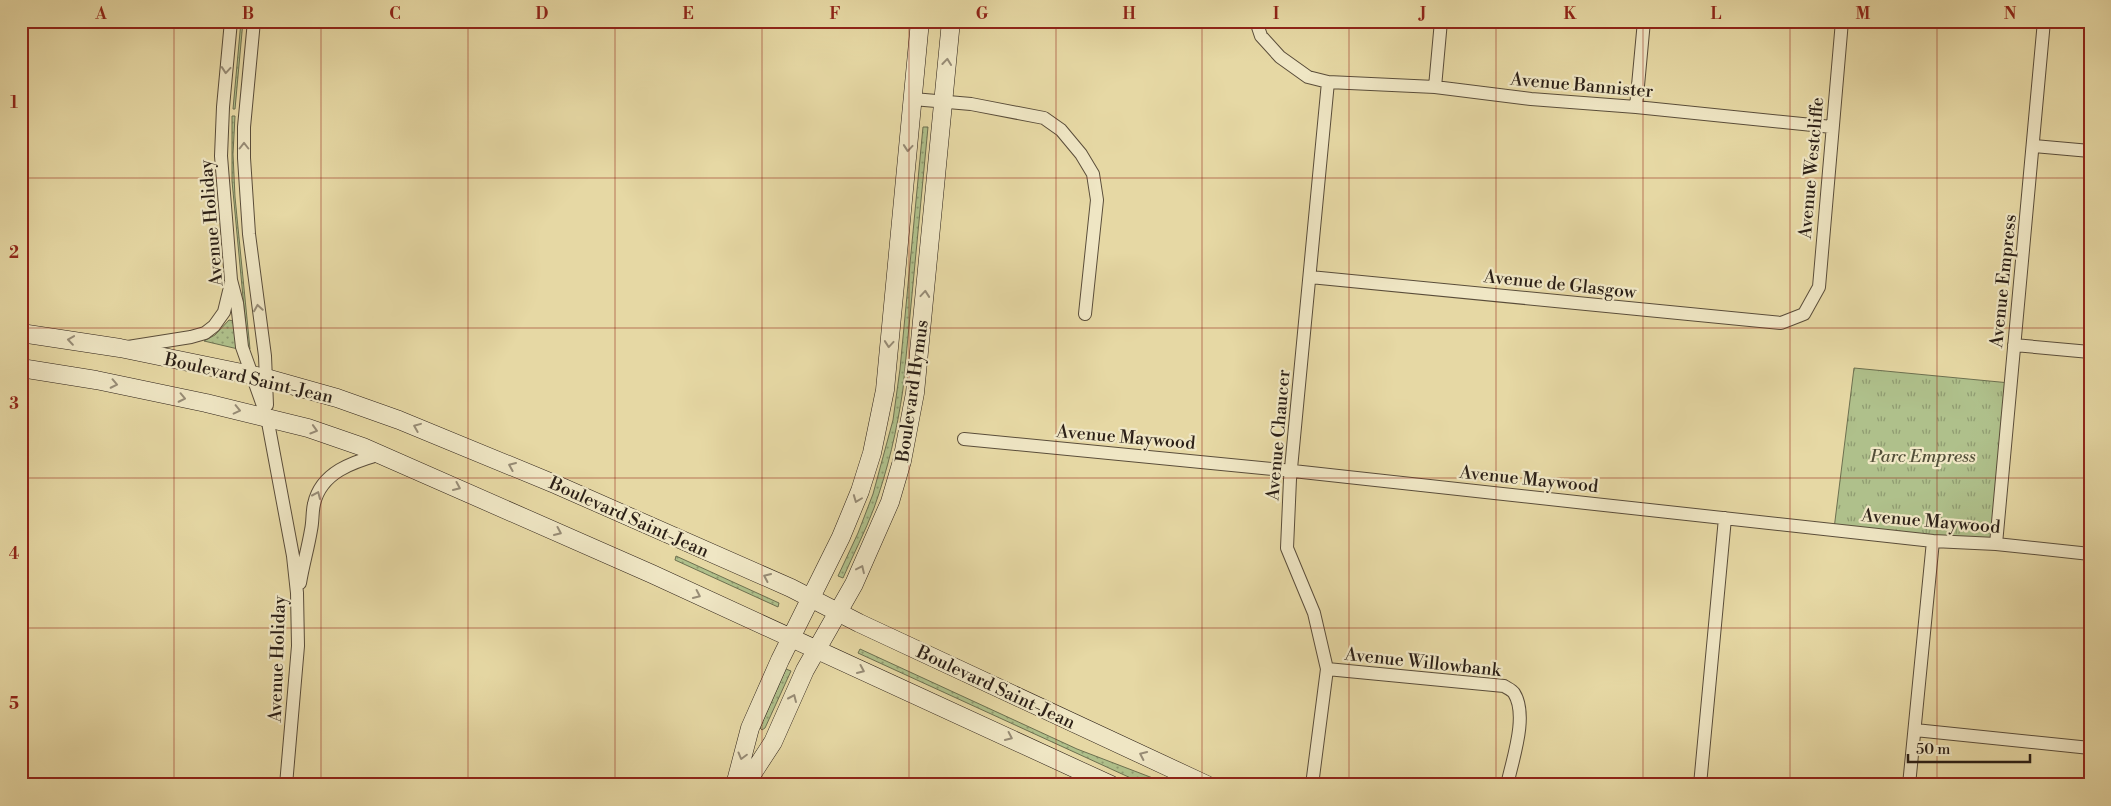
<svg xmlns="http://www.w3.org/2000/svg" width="2111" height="806" font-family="'Libre Bodoni',serif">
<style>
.grass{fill:url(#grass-dots);stroke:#6d7050}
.park{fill:url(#park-tufts);stroke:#6d7050}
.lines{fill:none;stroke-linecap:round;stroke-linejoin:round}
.street-casing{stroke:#5a4d3a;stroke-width:14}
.secondary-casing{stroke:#2b1f16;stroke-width:19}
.street{stroke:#efe6c4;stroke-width:12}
.secondary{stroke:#efe6c4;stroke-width:18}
.oneway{stroke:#978c76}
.grid{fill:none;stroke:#8f2418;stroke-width:1;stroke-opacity:0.55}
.labels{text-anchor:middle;stroke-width:4.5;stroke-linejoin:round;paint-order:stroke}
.street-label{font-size:18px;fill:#2b1f16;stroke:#efe6c4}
.park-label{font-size:18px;font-style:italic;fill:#534f39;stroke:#efe6c4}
.neatline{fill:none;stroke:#8f2418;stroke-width:2}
.grid-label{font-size:16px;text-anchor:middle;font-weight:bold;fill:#8f2418}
</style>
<defs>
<pattern id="grass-dots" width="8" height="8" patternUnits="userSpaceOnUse" patternTransform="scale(1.25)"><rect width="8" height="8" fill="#afc08b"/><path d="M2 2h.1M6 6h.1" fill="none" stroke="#8f9b71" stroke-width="1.8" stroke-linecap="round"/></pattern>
<pattern id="park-tufts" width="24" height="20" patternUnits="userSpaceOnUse" patternTransform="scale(1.25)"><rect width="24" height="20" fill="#afc08b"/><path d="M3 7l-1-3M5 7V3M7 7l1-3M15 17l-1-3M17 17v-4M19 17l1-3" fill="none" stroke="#8f9b71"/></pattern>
</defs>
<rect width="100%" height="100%" fill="#e6d8a4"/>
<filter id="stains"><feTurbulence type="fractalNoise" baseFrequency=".004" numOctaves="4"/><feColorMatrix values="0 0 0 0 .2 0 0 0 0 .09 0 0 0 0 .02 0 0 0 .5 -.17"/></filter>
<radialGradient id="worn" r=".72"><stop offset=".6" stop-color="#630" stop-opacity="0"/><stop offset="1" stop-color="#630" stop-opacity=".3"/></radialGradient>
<path class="grass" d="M 241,21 L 243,21 L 235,109 L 233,109 Z
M 232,116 L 235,116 L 233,154 L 235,197 L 250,349 L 248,350 L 232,181 Z
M 923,127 L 928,127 L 903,389 C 897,430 888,469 874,508 C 865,532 853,555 843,578 L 838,576 L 858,533 L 873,494 L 893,420 L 900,369 Z
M 229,320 L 233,321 L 238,349 L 204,341 L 215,335 Z
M 676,556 L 779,603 L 778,607 L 675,560 Z
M 860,649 L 1077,749 L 1171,785 L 1146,785 L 858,653 Z
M 786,669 L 791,671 L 765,728 L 762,730 L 760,728 L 762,723 Z"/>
<path class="park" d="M 1854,368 L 2010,383 L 1996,544 L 1834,529 Z"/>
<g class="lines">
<g class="street-casing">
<path id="street" d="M 231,21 L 223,107 L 221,156 L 231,280 L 237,303 L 242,347 L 267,417 L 293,556 L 297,593 L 298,646 L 286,785
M 254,21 L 244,127 L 244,158 L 249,234 L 265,356 L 267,405
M 1256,21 L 1261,36 L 1280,57 L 1308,77 L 1328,82 L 1435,87 L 1531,99 L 1636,107 L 1832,127
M 1435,87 L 1441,21
M 913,99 L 971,104 L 1044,118 L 1061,130 L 1081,154 L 1093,174 L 1097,200 L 1085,314
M 1636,107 L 1644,21
M 2034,146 L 2090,151
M 1310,277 L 1781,323 L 1804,314 L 1819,287 L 1842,21
M 2014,345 L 2090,352
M 128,347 L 191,337 L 205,333 L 214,326 L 224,312 L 231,283
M 964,439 L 1293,471 L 1933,541 L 1996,544 L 2090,554
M 1996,544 L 2044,21
M 300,583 C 303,565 308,548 311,530 C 313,521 312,512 314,504 C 321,472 353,462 381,454
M 1327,669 L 1504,686 C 1507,688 1512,690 1514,693 C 1528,715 1513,758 1508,781
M 1915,730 L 2090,748
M 1312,785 L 1327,669 L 1314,613 L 1287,548 L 1290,479 L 1328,82
M 1700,785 L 1725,518
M 1909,785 L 1933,541"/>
</g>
<g class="secondary-casing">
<path id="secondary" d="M 21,333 L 120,348 L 266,378 L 337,398 L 399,420 L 557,485 L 791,588 L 859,623 L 1207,785
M 21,368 L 96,380 L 206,403 L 308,428 L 363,447 L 652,574 L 1111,785
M 735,785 L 750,728 L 780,660 L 841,537 L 860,491 L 872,453 L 885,390 L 920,21
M 745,785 L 773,742 L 805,670 L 854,584 L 890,502 L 902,461 L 915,393 L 951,21"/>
</g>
<use href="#street" class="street"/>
<use href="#secondary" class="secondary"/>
</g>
<defs><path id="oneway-chevron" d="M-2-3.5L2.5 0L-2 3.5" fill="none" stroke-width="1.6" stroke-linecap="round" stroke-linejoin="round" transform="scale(1.25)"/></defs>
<g class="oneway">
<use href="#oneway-chevron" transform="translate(947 62) rotate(-84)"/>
<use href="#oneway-chevron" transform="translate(226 70) rotate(95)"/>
<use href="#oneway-chevron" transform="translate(244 146) rotate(-90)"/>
<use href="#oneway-chevron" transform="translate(908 148) rotate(95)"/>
<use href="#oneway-chevron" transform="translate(925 294) rotate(-85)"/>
<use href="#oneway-chevron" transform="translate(258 308) rotate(-99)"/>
<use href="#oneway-chevron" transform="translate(71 340) rotate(-172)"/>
<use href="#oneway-chevron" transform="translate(889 344) rotate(95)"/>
<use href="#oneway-chevron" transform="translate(114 384) rotate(12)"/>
<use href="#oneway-chevron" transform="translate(182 398) rotate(12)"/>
<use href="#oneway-chevron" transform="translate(237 410) rotate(13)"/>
<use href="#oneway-chevron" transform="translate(417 427) rotate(-158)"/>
<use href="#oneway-chevron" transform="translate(314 430) rotate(17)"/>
<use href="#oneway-chevron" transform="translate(512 466) rotate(-157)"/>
<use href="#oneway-chevron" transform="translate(457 487) rotate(24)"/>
<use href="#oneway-chevron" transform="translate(317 495) rotate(-66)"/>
<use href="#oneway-chevron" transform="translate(857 499) rotate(111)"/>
<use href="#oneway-chevron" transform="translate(558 532) rotate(24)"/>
<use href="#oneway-chevron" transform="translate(861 569) rotate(-65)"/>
<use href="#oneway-chevron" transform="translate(767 577) rotate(-156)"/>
<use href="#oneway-chevron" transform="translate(697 595) rotate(25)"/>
<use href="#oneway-chevron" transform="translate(861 670) rotate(24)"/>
<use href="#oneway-chevron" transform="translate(793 698) rotate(-66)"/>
<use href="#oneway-chevron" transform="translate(1009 737) rotate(25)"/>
<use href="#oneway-chevron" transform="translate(1143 755) rotate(-155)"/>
<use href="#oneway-chevron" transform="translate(742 756) rotate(105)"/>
</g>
<path class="grid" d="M 174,21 L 174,785M 321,21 L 321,785M 468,21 L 468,785M 615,21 L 615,785M 762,21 L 762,785M 909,21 L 909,785M 1056,21 L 1056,785M 1202,21 L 1202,785M 1349,21 L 1349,785M 1496,21 L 1496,785M 1643,21 L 1643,785M 1790,21 L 1790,785M 1937,21 L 1937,785M 21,178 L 2090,178M 21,328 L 2090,328M 21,478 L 2090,478M 21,628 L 2090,628"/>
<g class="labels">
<g class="street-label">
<text transform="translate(1582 85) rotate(5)" y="6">Avenue Bannister</text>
<text transform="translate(1811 168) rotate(-85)" y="6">Avenue Westcliffe</text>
<text transform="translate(211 223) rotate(-95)" y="6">Avenue Holiday</text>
<text transform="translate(2003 281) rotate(-84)" y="6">Avenue Empress</text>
<text transform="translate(1560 284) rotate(6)" y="6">Avenue de Glasgow</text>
<text transform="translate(249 378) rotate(13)" y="6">Boulevard Saint-Jean</text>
<text transform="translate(912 391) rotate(-82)" y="6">Boulevard Hymus</text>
<text transform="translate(1278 435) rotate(-85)" y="6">Avenue Chaucer</text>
<text transform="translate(1126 437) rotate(5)" y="6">Avenue Maywood</text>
<text transform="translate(1529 479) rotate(6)" y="6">Avenue Maywood</text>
<text transform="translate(629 517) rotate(24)" y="6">Boulevard Saint-Jean</text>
<text transform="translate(1931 521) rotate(5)" y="6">Avenue Maywood</text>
<text transform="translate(277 659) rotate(-88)" y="6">Avenue Holiday</text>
<text transform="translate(1423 662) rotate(6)" y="6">Avenue Willowbank</text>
<text transform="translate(996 687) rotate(25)" y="6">Boulevard Saint-Jean</text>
</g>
<g class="park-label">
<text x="1923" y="462">Parc Empress</text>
</g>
</g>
<rect width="2111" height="806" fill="none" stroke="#e6d8a4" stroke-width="55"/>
<path d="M1908 754v8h122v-8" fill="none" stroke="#2b1f16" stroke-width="2.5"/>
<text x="1916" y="754" font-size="15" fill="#2b1f16" stroke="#efe6c4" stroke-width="4" paint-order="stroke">50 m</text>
<rect x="28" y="28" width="2056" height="750" class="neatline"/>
<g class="grid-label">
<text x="101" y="19">A</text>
<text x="248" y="19">B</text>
<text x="395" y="19">C</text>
<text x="542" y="19">D</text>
<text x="688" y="19">E</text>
<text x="835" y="19">F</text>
<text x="982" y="19">G</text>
<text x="1129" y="19">H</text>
<text x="1276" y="19">I</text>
<text x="1423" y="19">J</text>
<text x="1570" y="19">K</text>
<text x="1716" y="19">L</text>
<text x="1863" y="19">M</text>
<text x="2010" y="19">N</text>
<text x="14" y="108">1</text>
<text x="14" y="258">2</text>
<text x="14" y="409">3</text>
<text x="14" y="559">4</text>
<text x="14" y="709">5</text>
</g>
<rect width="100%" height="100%" filter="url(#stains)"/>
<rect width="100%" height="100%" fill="url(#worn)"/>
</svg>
